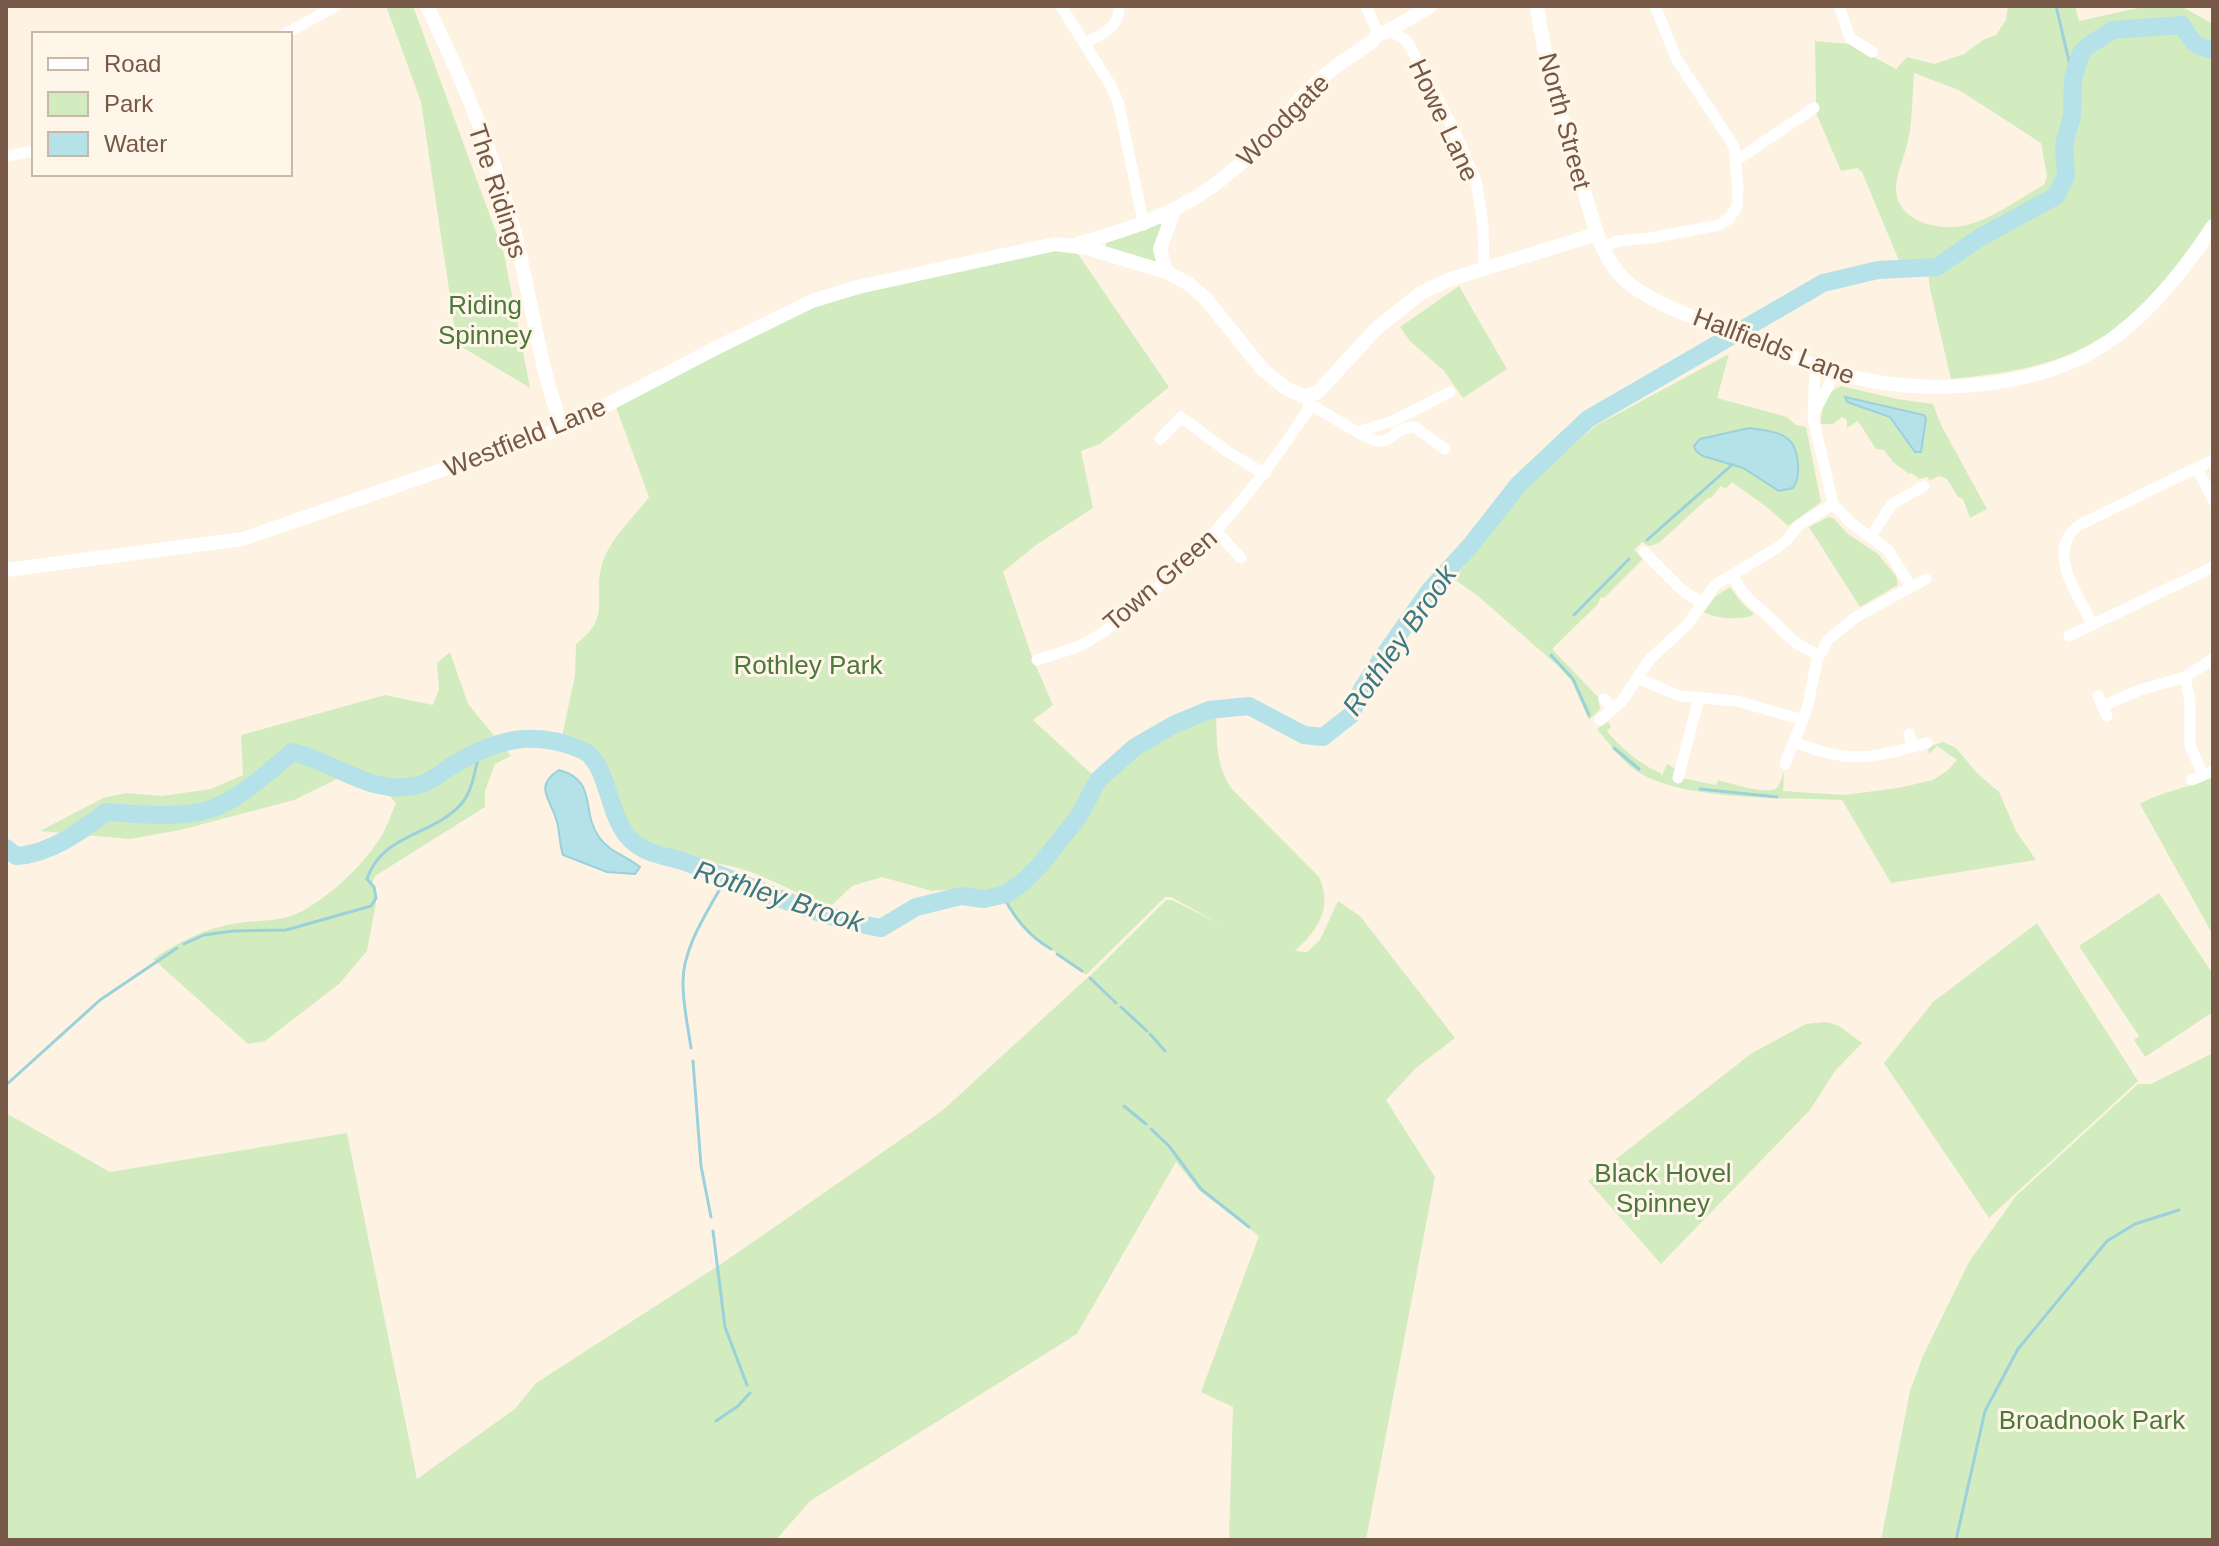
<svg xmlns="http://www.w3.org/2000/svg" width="2219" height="1546" font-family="Helvetica,sans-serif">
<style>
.green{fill:#d2ecc0;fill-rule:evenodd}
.water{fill:#b5e1e8;stroke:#9bd1db;stroke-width:2}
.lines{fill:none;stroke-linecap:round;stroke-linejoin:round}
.stream{stroke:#9bd1db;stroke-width:3}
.river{stroke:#b5e1e8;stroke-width:18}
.minor{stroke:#fff;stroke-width:11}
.tertiary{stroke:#fff;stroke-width:14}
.labels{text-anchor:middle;stroke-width:6;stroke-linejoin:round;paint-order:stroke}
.street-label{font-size:26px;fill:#775847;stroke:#fff6ea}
.park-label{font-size:26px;fill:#4d783c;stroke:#fff6ea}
.water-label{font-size:28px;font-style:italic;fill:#3c7984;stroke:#fff6ea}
</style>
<rect width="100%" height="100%" fill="#fef3e2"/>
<path class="green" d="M 386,6 L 413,6 L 504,254 L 530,388 L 457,344 L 421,102 Z
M 2008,6 L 2075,6 L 2079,21 L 2147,6 L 2181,6 L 2213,24 C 2213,66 2213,109 2213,151 C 2213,171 2216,193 2213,212 C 2211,225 2189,252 2180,263 C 2109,350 2061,368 1951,379 L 1930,289 L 1927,262 L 1900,263 L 1862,172 L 1857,168 L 1841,171 L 1816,113 L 1813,105 L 1816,102 L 1815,41 L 1849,44 L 1896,69 L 1907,57 L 1934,64 L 1964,54 L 1983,40 L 1996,35 L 2006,20 ZM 1914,73 L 1959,90 L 2041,143 L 2047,176 L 2044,185 C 2020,198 1994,218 1967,225 C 1940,232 1896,222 1896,188 C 1896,173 1905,156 1908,141 C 1913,119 1912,95 1914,73 Z
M 1159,223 L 1162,225 L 1158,264 L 1106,248 L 1106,241 Z
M 1045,251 L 1076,251 L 1169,387 L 1100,444 L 1081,451 L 1093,508 L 1036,545 L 1003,572 L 1032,657 L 1053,705 L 1033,720 L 1097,779 C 1125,756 1178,710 1216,710 C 1217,739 1215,764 1231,788 L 1319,877 C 1333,908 1318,930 1295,951 L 1307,952 L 1320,940 L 1338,901 L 1360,916 L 1455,1038 L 1416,1068 L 1386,1100 L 1435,1177 L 1366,1540 L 1229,1540 L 1233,1407 L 1201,1392 L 1259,1236 L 1200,1191 L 1176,1162 L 1077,1334 L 810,1501 L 776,1540 L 6,1540 L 6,1113 L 110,1172 L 347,1133 L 417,1479 L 515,1409 L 536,1383 L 724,1262 L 942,1111 L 1097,969 L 1166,900 L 1172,900 L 1220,924 L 1171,897 L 1165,897 L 1086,975 L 1030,933 L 1015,916 L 997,890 L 978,894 L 959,889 L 932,891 L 882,877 L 852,886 L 830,907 C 801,896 774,880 745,870 C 710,859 662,860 635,834 C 599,798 629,757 562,736 L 575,676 L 576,644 C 613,616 592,599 602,564 C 609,540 634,517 649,497 L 616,407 L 723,349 L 826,301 Z
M 1459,286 L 1507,369 L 1463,398 L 1444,371 L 1410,341 L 1400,327 Z
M 1729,354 L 1717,398 L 1787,417 L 1796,425 L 1806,427 L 1821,502 L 1788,526 L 1768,508 L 1732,482 L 1726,489 L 1721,486 L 1711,498 L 1708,498 L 1659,543 L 1649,546 L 1642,542 L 1634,550 L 1643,559 L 1604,598 L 1601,597 L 1598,604 L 1552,649 L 1598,697 L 1600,709 L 1589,720 L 1571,680 L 1558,666 L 1478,596 L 1454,579 L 1525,488 L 1595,426 Z
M 1841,386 L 1897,399 L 1933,404 L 1941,425 L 1987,509 L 1970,518 L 1963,499 L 1958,497 L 1947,479 L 1939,476 L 1930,480 L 1927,477 L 1919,479 L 1912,473 L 1909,474 L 1893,462 L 1884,450 L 1876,449 L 1858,421 L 1847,428 L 1847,420 L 1842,417 L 1833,424 L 1821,424 C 1821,408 1826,392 1841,386 Z
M 1828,517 L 1833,518 L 1848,534 L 1878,554 L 1896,576 L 1898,585 L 1860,607 L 1809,527 Z
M 1730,587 L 1741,602 L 1754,614 C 1745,621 1715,619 1704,612 L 1716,596 Z
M 450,652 L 468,704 L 511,756 L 495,764 L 485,791 L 485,807 L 375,876 L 372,884 L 376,903 L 367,951 L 339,984 L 265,1041 L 248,1044 L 153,959 C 180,941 205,928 238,923 C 254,921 272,921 288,917 C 320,907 363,866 381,837 C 387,827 391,814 396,803 L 380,786 L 337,779 L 294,800 L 180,830 L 130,839 L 40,831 L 103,798 L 127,793 L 162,796 L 211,789 L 243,775 L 241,735 L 385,695 L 433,705 L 439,689 L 437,663 Z
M 1608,722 L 1611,727 L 1607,731 C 1620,747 1640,765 1661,773 L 1662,776 L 1667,764 L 1674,768 L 1676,777 L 1716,785 L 1718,780 C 1730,783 1764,794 1775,789 C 1780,787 1782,776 1784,772 L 1783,791 L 1844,795 L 1898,788 L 1933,780 L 1948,770 L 1957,760 L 1937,746 L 1929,754 L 1928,747 L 1943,742 L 1956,748 L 1978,774 L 1999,792 L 2016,831 L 2036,860 L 1891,883 L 1842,800 C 1786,797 1681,802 1635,770 C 1620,759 1609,743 1597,729 Z
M 2213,777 L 2213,935 L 2140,804 C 2164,790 2189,788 2213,777 Z
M 2159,893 L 2213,974 L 2213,1012 L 2145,1057 L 2134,1040 L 2139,1036 L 2079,946 Z
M 2037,923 L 2138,1081 L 1989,1218 L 1884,1063 L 1933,1002 Z
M 1826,1022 L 1839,1026 L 1862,1043 L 1835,1071 L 1810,1110 L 1661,1264 L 1588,1181 L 1752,1053 L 1806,1024 Z
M 2213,1053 L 2213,1540 L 1881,1540 L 1910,1391 L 1923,1356 L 1969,1262 L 2016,1196 L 2138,1084 L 2151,1084 Z"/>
<path class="water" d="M 1845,397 L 1924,415 L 1926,419 L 1921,452 L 1915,452 L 1890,417 L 1847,402 Z
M 1749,428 C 1761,430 1779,431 1788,439 C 1800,449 1801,477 1793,488 L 1779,491 L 1743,468 L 1703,456 L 1696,451 L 1694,446 L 1700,439 Z
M 559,770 C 599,781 580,811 599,837 C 609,852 627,856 640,867 L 635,874 L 607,872 L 563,855 C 559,843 560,833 557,822 C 552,800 532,787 559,770 Z"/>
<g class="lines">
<path class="stream" d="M 2056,6 L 2073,78
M 1647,540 L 1733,464
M 1574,615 L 1629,559
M 1551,655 L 1573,679 L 1589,715
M 1614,748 L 1639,769
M 1700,789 L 1777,797
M 1003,895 C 1013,917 1030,937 1051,949
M 184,944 L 204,935 L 233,931 L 286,930 L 371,906 L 376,898 L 374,887 L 367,879 C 382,833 434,836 462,803 C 473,790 475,768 480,751
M 1057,954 L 1082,971
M 1090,978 L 1116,1003
M 1121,1007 L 1147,1031
M 1150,1034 L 1165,1051
M 691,1048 C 688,1027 683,1005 683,984 C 682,947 709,910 726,878
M 693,1061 L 701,1166 L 711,1217
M 6,1085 L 100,1000 L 177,948
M 1124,1106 L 1146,1124
M 1151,1129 L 1169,1146 L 1201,1189 L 1249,1227
M 713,1231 L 725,1327 L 747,1385
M 716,1421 L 738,1406 L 750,1393
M 1956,1540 L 1985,1411 L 2018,1349 L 2107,1241 L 2135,1224 L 2179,1210"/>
<path class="river" d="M 6,848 L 16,856 C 50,854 80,832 106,812 C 137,814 182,819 211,809 C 243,797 267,773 292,752 C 335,761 370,797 419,785 C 431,782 444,770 455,764 C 498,738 535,730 582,750 C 609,762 606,814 630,839 C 646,855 664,855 685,862 C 750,884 812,917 881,928 L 916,907 L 961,896 L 984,899 L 1006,894 L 1022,883 L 1041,864 L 1079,816 L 1098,780 L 1135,747 L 1175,724 L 1209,710 L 1249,706 L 1304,735 L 1323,737 L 1351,715 L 1362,689 L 1378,664 L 1430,590 L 1471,545 L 1518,485 L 1588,419 L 1823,283 L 1878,270 L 1937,267 L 1979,238 L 2056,196 L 2066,176 L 2064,145 L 2072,116 L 2073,78 L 2081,53 L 2088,46 L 2113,30 L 2182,25 C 2191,40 2194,47 2213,50"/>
<path class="minor" d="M 1061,6 L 1111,86 L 1118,102 L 1144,225
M 1366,6 L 1378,33
M 1839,6 L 1850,38 L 1872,52
M 1389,30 L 1407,41 L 1453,128 L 1476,181 L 1483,225 L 1484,270
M 285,34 L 336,6
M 1085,43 C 1102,34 1120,28 1119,6
M 6,156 L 34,151
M 1737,160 L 1814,108
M 1602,247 L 1618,241 L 1650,238 L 1719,225 L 1730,218 L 1737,206 L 1738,189 L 1734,146 L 1677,60 L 1655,6
M 1815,366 L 1813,418 L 1833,504 L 1852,524 L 1888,550 L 1911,587
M 1310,404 L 1357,432 L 1393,421 L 1450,392
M 1815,411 L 1835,373
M 1357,432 C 1396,455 1385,428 1415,427 L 1445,449
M 1160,439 L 1181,417 L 1228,452 L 1265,474
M 2197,468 L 2213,500
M 1217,532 L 1241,558
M 1871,536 L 1892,504 L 1924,486
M 1644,552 L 1683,591 L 1702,603
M 1732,575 C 1744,597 1751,601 1769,617 C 1791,638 1790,642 1819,655
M 2092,624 C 2078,594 2043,549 2081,524 L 2213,460
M 2069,636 L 2213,567
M 1037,660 C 1054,654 1074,650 1089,641 C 1110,629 1130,612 1148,596 C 1215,539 1260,482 1308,410 L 1310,397
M 2185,677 L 2190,702 L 2190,745 L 2203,775
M 1637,678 L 1680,696 L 1737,701 L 1803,720
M 2098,696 L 2107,716
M 1604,699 L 1613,709
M 2103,706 L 2140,690 L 2185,677 L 2213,659
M 1600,720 L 1622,701 L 1650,659 L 1687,625 L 1715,585 L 1777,548 L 1786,541 L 1799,525 L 1833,504
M 1909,734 L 1913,747
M 1795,742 C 1850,765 1872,758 1927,743
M 1785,764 L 1807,709 L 1817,660 L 1828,640 L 1856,617 L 1926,579
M 1678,778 L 1699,698
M 2192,780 L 2213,771"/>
<path class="tertiary" d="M 427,6 C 461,76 493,152 513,227 C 531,292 538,367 563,428
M 1537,6 C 1545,66 1563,124 1581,181 C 1592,215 1597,248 1620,275 C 1642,301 1711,324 1744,337 C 1773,350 1803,363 1834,372 C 1917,397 2034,392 2108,342 C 2151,312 2185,269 2213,226
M 1077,244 C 1135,228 1185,211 1232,171 C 1263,146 1285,113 1313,86 C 1330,69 1352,55 1372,42 L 1378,33 L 1386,32 L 1431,6
M 1166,272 L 1160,249 L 1174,211
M 6,570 L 243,539 L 563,428 L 712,350 L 812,301 L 858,287 L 1055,244 L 1087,248 L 1166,272 L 1189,284 L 1206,299 L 1263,370 L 1287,389 L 1306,397 L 1318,392 L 1377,328 L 1421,293 L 1448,280 L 1597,234"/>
</g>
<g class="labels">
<g class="street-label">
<text transform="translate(1283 120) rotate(-45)" y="9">Woodgate</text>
<text transform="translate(1444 120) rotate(65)" y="9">Howe Lane</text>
<text transform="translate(1565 121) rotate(75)" y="9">North Street</text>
<text transform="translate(498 191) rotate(72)" y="9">The Ridings</text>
<text transform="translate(1774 346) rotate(21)" y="9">Hallfields Lane</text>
<text transform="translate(525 437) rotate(-22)" y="9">Westfield Lane</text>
<text transform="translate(1160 580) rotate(-41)" y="9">Town Green</text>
</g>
<g class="park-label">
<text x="485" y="314">Riding<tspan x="485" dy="30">Spinney</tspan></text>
<text x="808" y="674">Rothley Park</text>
<text x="1663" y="1182">Black Hovel<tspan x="1663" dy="30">Spinney</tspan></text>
<text x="2092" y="1429">Broadnook Park</text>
</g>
<g class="water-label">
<text transform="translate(1399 640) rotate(-55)" y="10">Rothley Brook</text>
<text transform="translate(779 896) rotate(18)" y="10">Rothley Brook</text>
</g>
</g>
<rect width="2219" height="1546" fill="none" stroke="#775847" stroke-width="16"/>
<rect x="32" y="32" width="260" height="144" fill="#fff6ea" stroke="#c9b7a9" stroke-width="2"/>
<rect x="48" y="58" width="40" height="12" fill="#ffffff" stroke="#c9b7a9" stroke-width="2"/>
<text x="104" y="72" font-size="24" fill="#775847">Road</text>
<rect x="48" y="92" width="40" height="24" fill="#d2ecc0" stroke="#c9b7a9" stroke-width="2"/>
<text x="104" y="112" font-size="24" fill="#775847">Park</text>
<rect x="48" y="132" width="40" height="24" fill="#b5e1e8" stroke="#c9b7a9" stroke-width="2"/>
<text x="104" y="152" font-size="24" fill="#775847">Water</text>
</svg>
